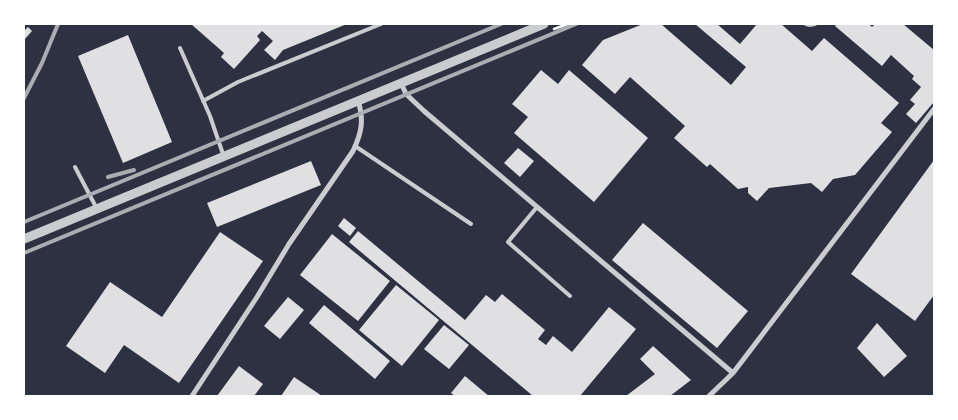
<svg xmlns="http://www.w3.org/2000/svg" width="958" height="420" font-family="'Exo 2',sans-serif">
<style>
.building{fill:#e0e0e3}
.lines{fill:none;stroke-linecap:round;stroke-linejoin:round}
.path{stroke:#fff;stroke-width:2.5}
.service{stroke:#caccd0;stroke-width:4}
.minor{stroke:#caccd0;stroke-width:5}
.tertiary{stroke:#caccd0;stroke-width:9}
.rail{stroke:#abadb3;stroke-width:4}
</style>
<rect width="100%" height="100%" fill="#2d3142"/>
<path class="building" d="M 191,24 L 347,24 L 283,50 L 275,60 L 264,50 L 273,41 L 262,31 L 257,36 L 260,40 L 234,69 L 221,57 L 224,53 Z
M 643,24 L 661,24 L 731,85 L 746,67 L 695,24 L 717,24 L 740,44 L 757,24 L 781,24 L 812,51 L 824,38 L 899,103 L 881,123 L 892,132 L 855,175 L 833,179 L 822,192 L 811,183 L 769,188 L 757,201 L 748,193 L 748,187 L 738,189 L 710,164 L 707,167 L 674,138 L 685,126 L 630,77 L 615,94 L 582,65 L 603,40 Z
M 837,24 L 869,24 L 872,27 L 875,24 L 903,24 L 934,50 L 934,102 L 916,123 L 906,114 L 915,104 L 910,100 L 921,87 L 912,79 L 914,76 L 891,55 L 882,66 L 835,26 Z
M 28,27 L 32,31 L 24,40 L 24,31 Z
M 128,35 L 172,142 L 123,163 L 78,56 Z
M 541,70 L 558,84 L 569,70 L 648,138 L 594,202 L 514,133 L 528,117 L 512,104 Z
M 518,148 L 534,161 L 520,177 L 504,163 Z
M 934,160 L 934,295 L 915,321 L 851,274 Z
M 311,161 L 321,185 L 217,227 L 207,203 Z
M 344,218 L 356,228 L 350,236 L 338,226 Z
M 643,223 L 748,311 L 717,348 L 612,260 Z
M 358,231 L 465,320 L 486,295 L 495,302 L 502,294 L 545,330 L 538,339 L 546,345 L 553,336 L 572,352 L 609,307 L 636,329 L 580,396 L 533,396 L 349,242 Z
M 220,232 L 263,261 L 179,383 L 124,345 L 105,373 L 66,346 L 110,282 L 162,317 Z
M 332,234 L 390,281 L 358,321 L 300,275 Z
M 396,285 L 439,320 L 402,366 L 359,330 Z
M 288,297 L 304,310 L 280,339 L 264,326 Z
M 324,305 L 390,361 L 375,379 L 309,323 Z
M 877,323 L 907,356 L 884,377 L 857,348 Z
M 444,325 L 469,345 L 449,369 L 424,349 Z
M 653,346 L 691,380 L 670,396 L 626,396 L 655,374 L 640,359 Z
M 239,366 L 263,384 L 254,396 L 217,396 Z
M 465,376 L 484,392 L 489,396 L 455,396 L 451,393 Z
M 294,377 L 322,396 L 281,396 Z"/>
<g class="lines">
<path class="path" d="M 554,29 L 568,24"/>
<path class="service" d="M 806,24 L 810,25 L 815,24
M 180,48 L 210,116 L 224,157
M 203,101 L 238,82 L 381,24
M 355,146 L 471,224
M 75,167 L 97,209
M 537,207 L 508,242 L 570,296"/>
<path class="minor" d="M 401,83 L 406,94 L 424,111 L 733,373
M 192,396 L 257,297 L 289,244 L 353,151 C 362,132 364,120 358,100
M 709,396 L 733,373 L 934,109"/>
<path class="tertiary" d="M 24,239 L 544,24"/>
<path class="rail" d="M 24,98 L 42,63 L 58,24
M 108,177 L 134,170
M 24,222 L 501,24
M 24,253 L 576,24"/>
</g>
<rect width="958" height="420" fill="none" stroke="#ffffff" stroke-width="50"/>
</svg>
